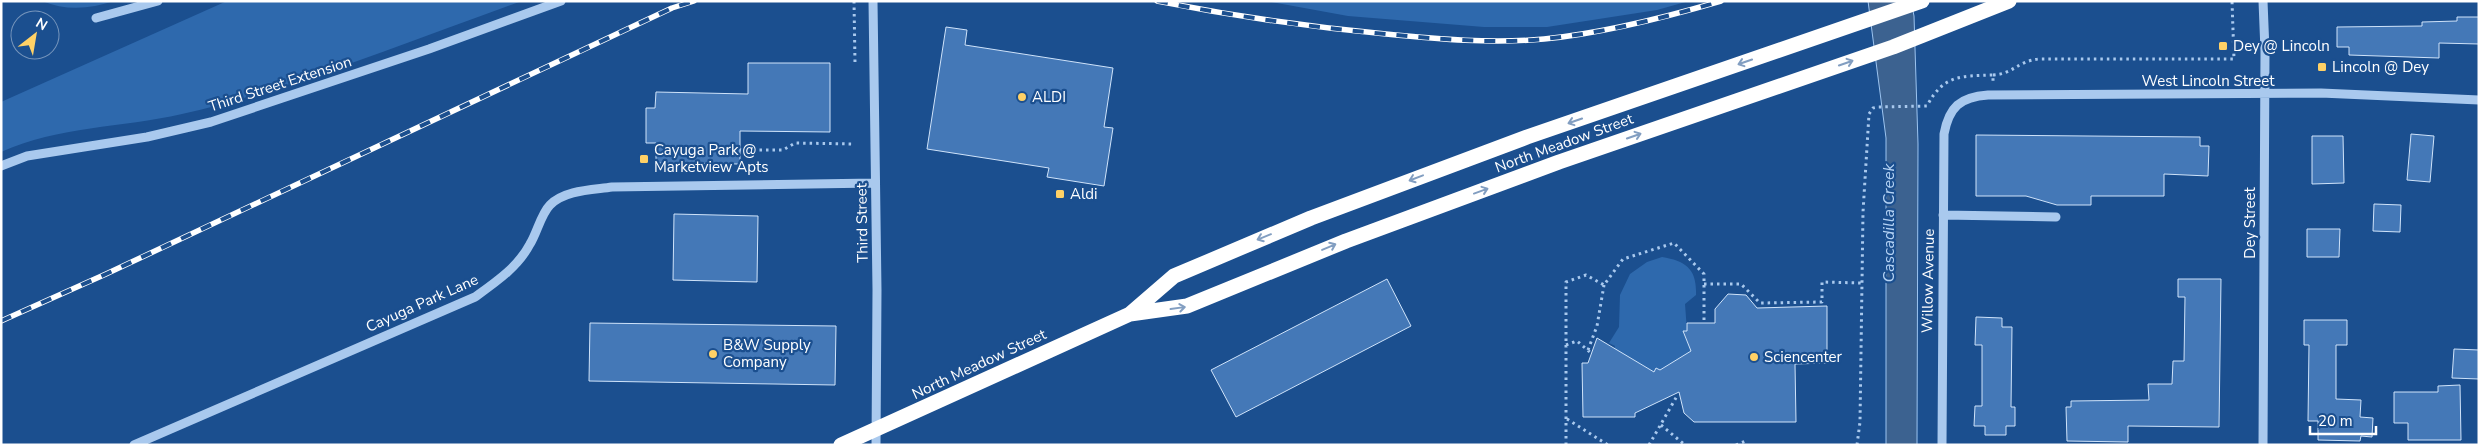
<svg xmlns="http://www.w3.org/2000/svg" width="2480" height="446" font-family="'Nunito Sans',sans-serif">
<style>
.green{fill:#2e69ad}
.water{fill:#3c6290;stroke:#9cc4f0}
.building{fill:#4478b7;stroke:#cfe3fa}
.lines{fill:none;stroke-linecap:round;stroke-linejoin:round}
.path{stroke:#a9c9ee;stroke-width:3;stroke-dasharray:2.5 4;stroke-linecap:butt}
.minor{stroke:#a9c9ee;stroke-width:9}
.highway{stroke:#fff;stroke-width:15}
.rail-casing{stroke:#fff;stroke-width:5.5}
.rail{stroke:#1b4f8f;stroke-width:4;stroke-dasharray:11;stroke-linecap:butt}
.oneway{stroke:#829ec1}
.poi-dot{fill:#ffd166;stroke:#1b4f8f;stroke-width:2}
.labels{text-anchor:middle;stroke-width:4.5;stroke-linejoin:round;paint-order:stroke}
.poi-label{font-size:15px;fill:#fff;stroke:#1b4f8f;text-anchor:start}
.street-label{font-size:15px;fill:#fff;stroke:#1b4f8f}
.water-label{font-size:16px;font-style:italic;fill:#b5d3f5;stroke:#1b4f8f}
</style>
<rect width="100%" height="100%" fill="#1b4f8f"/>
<path class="green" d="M 42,1 L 114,1 C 90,9 66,11 42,1 Z
M 227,1 L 522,1 C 412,40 296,88 182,114 C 121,128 59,126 1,152 L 1,102 Z
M 1266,1 L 1689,1 L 1657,10 L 1547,27 L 1484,27 L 1348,16 Z
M 1662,257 C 1686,261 1697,269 1696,295 L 1685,304 L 1687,331 L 1683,332 L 1691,351 L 1675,361 L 1669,375 L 1656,368 L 1654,372 L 1614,349 L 1615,346 L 1609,343 L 1619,327 L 1620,295 L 1630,274 L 1647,262 Z"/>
<path class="water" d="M 1868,1 L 1911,1 L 1914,16 L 1918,144 L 1917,445 L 1886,445 L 1886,138 Z"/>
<path class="building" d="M 2457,17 L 2479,17 L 2479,44 L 2439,43 L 2439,58 L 2349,55 L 2349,47 L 2337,47 L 2337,27 L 2422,26 L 2422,22 L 2457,21 Z
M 946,27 L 967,30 L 965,45 L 1113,68 L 1104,127 L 1113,128 L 1104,186 L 1047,177 L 1049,168 L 927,149 Z
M 748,63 L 830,63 L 830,132 L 740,131 L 740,164 L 656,163 L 656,143 L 646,143 L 646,108 L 655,108 L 656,92 L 748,94 Z
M 2411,134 L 2434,136 L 2430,182 L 2407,180 Z
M 1976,135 L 2200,137 L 2200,146 L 2209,146 L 2208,176 L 2164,174 L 2164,196 L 2091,196 L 2091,205 L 2057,205 L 2026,196 L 1976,196 Z
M 2312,136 L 2343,136 L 2344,183 L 2312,184 Z
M 2374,204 L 2401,205 L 2400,232 L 2373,231 Z
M 674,214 L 758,216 L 757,282 L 673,280 Z
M 2307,229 L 2340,229 L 2339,257 L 2307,257 Z
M 1387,279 L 1411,326 L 1236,417 L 1211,370 Z
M 2178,279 L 2221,279 L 2219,427 L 2128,426 L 2128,442 L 2067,441 L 2066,407 L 2071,407 L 2071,401 L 2149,400 L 2148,384 L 2172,384 L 2173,361 L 2184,361 L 2185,297 L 2178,297 Z
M 1728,294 L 1746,295 L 1757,308 L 1827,306 L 1827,363 L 1795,364 L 1796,422 L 1694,422 L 1684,413 L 1679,392 L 1635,413 L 1635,417 L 1583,417 L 1582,363 L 1588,363 L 1597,338 L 1654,372 L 1656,368 L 1660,370 L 1691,351 L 1683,331 L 1687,331 L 1687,323 L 1715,323 L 1715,309 Z
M 1976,317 L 2002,318 L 2002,327 L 2012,327 L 2011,407 L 2015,407 L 2015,426 L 2006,426 L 2006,435 L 1985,435 L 1985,426 L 1974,426 L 1975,406 L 1982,406 L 1982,345 L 1975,345 Z
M 2304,320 L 2347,320 L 2347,345 L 2336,345 L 2336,399 L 2361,400 L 2360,417 L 2373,418 L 2372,437 L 2361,436 L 2360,441 L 2318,440 L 2318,421 L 2308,421 L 2309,345 L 2304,345 Z
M 590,323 L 836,326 L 835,385 L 589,381 Z
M 2454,349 L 2479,350 L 2479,379 L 2452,378 Z
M 2460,385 L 2461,440 L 2408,440 L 2408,423 L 2394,423 L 2394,392 L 2438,392 L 2438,386 Z"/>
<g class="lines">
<path class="path" d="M 854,1 L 855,63
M 1993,75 C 2013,74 2018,61 2039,59 L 2234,59 L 2232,1
M 740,150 L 783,150 L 795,143 L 854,144
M 1704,284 L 1741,284 L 1760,303 L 1822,302 L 1822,282 L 1862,283
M 1566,345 L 1577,341 L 1591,353
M 1588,350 L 1597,326 L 1604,285
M 1567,419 L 1608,445
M 1661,425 L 1685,445
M 1566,445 L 1566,282 L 1586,275 L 1604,285 L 1623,259 L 1674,243 L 1704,274 L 1704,323
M 1649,445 L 1677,396
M 1736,445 L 1748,440
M 1857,445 L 1860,422 L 1863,212 L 1869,114 L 1873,108 L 1878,107 L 1927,106 C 1943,75 1960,76 1993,75 L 1993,81"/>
<path class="minor" d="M 873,1 L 877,290 L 876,445
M 2263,1 L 2265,51 L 2263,445
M 96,18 L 158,1
M 1,166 L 27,156 L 147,137 L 211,122 L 429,49 L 561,1
M 1943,215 L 2056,217
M 134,445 L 475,297 C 496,282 518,267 530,244 C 537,233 541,214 550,205 C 565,190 592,190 612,187 L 875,183
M 1942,445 L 1944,134 C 1949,107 1960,97 1988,95 L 2321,93 L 2479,100"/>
<path class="highway" d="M 1130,314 L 1187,306 L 1346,241 L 1559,162 L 1893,47 L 2009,1
M 841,445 L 1130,314 L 1174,276 L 1311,218 L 1527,137 L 1922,1"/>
<g class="rail-casing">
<path id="rail" d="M 1157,1 C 1233,16 1309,27 1386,34 C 1438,39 1492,44 1544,39 C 1604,33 1663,18 1721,1
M 1,321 L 106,274 L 672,8 L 694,1"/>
</g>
<use href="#rail" class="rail"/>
</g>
<defs><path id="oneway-shaft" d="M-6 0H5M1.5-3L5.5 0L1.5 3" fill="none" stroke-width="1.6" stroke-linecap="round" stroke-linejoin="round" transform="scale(1.25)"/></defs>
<g class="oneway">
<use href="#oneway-shaft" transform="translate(1745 62) rotate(161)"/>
<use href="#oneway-shaft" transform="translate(1846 63) rotate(-19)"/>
<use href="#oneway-shaft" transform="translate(1575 121) rotate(161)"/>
<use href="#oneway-shaft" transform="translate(1634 136) rotate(-19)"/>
<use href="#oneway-shaft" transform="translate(1416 178) rotate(159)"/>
<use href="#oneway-shaft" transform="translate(1481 191) rotate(-20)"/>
<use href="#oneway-shaft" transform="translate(1264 237) rotate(158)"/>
<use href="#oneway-shaft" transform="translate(1329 247) rotate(-23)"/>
<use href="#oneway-shaft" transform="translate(1178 308) rotate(-8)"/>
</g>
<g class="poi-dot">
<rect x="2218" y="41" width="10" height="10" rx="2.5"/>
<rect x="2317" y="62" width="10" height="10" rx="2.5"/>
<circle cx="1022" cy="97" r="5"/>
<rect x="639" y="154" width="10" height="10" rx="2.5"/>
<rect x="1055" y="189" width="10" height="10" rx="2.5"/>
<circle cx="713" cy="354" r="5"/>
<circle cx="1754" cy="357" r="5"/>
</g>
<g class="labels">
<g class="poi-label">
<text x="2233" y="51">Dey @ Lincoln</text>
<text x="2332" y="72">Lincoln @ Dey</text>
<text x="1032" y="102">ALDI</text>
<text x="654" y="155">Cayuga Park @<tspan x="654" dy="17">Marketview Apts</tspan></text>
<text x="1070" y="199">Aldi</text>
<text x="723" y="350">B&amp;W Supply<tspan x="723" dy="17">Company</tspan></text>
<text x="1764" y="362">Sciencenter</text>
</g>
<g class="street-label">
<text x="2208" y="86">West Lincoln Street</text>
<text transform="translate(280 84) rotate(-18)" y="5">Third Street Extension</text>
<text transform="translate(1564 143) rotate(-20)" y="5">North Meadow Street</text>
<text transform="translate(862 223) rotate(-91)" y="5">Third Street</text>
<text transform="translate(2250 223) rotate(-90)" y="5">Dey Street</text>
<text transform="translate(1928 281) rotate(-89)" y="5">Willow Avenue</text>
<text transform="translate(422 303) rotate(-24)" y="5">Cayuga Park Lane</text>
<text transform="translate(979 364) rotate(-25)" y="5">North Meadow Street</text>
</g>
<g class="water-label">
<text transform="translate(1888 223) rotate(-90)" y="6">Cascadilla Creek</text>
</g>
</g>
<rect width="2480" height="446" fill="none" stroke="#ffffff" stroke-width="5"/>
<g transform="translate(35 35) rotate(31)"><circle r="24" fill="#1b4f8f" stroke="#7695bc"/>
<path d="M0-4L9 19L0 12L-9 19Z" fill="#ffd166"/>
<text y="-8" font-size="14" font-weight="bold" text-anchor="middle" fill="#ffffff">N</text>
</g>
<path d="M2310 426v8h66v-8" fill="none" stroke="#ffffff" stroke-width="2.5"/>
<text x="2318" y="426" font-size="15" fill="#ffffff" stroke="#1b4f8f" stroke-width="4" paint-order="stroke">20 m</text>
</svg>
